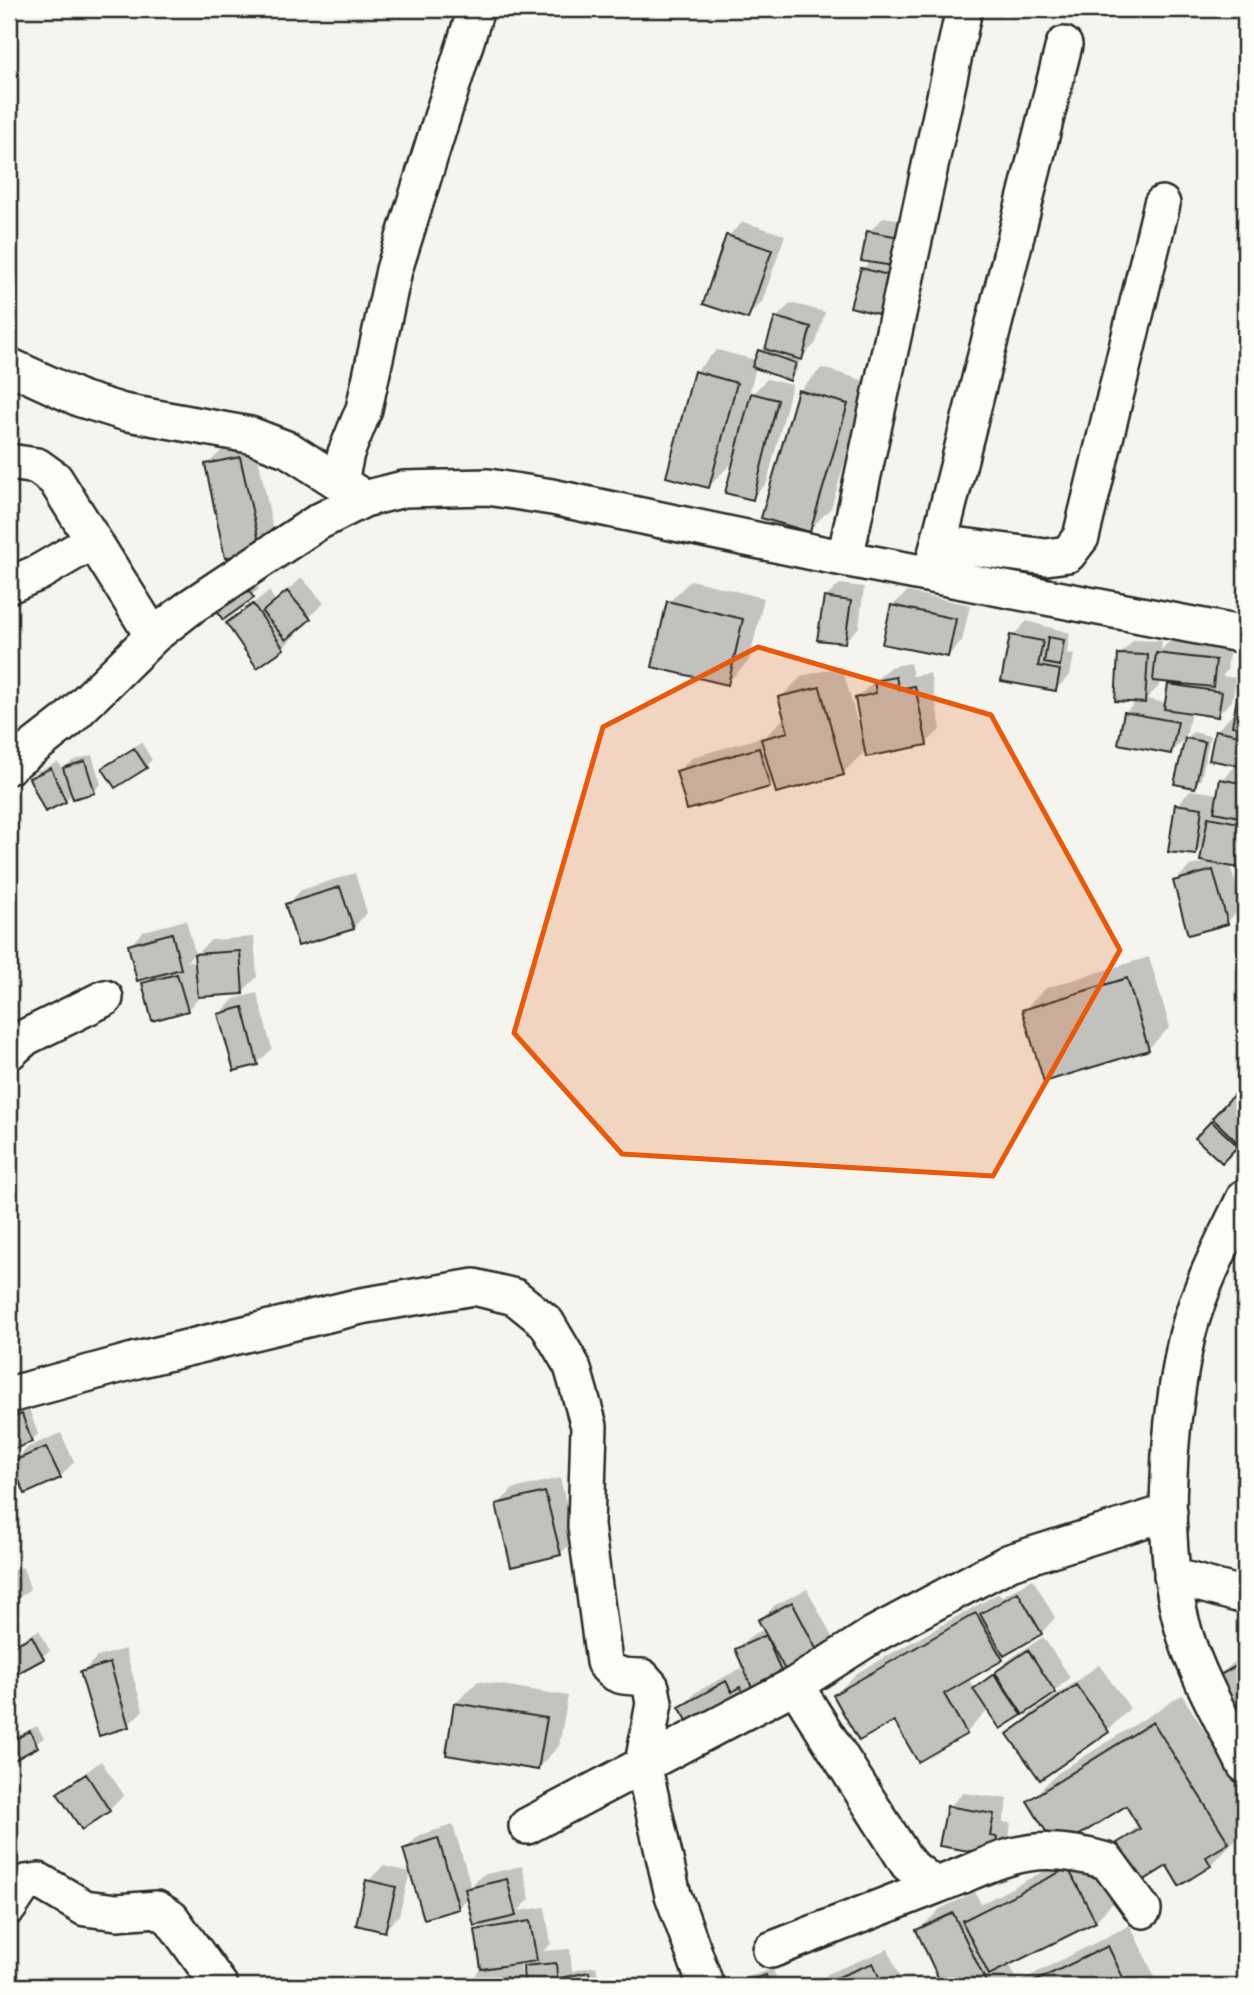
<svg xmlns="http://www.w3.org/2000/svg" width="1254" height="1995" font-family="'Playpen Sans',sans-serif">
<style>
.shadow{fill:#0003;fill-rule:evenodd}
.building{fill:#c2c1be;stroke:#2b2b2b;stroke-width:2}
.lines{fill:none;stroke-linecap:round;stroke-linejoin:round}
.minor-casing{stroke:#2b2b2b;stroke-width:40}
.minor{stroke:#fdfcf7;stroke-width:35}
.marked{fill:#e8590c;fill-opacity:0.2;stroke:#e8590c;stroke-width:5;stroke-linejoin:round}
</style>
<rect width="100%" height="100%" fill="#f5f4ef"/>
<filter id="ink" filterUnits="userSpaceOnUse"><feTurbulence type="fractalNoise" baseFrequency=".0143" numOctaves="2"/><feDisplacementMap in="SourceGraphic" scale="14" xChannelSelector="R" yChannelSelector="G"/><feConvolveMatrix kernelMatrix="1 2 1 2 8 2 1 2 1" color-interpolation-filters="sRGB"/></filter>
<g filter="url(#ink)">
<path class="shadow" d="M 884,217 L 919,223 L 917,265 L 852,305 L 862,269 L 871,261 L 869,232 Z
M 743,222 L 785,235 L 762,302 L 748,317 L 728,236 Z
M 791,303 L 825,312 L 816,343 L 801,358 L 796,372 L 789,379 L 756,367 L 748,398 L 767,379 L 792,385 L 767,483 L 752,498 L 736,459 L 709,486 L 695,372 L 717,350 L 756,360 L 760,351 L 768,344 L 776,318 Z
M 822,368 L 869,382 L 831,508 L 809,530 L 763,517 L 800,390 Z
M 255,443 L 274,534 L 260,549 L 207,465 L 222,450 Z
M 302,578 L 324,603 L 295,630 L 297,633 L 283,648 L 228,623 L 269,591 L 275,601 Z
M 691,580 L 764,598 L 749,661 L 727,683 L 669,602 Z
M 253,581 L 259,589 L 224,617 Z
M 840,584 L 864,587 L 859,627 L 844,642 L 825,598 Z
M 907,592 L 970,605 L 962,641 L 948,656 L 892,606 Z
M 1027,621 L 1070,633 L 1067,654 L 1074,655 L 1070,675 L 1056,689 L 1012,636 Z
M 1172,639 L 1230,645 L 1227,671 L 1222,676 L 1236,678 L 1232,701 L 1217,715 L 1191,711 L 1186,737 L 1171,752 L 1126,712 L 1138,700 L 1120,654 L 1134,640 L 1162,641 L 1161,650 ZM 1160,680 L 1170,681 L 1167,703 L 1146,699 L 1159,686 Z
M 910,663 L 913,676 L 930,673 L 941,729 L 926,743 L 866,750 L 843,773 L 774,780 L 769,785 L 678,771 L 693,757 L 766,736 L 785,717 L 780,698 L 802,676 L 842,666 L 862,740 L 864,739 L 856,698 L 890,667 Z
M 1245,687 L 1245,867 L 1230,864 L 1242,907 L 1227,922 L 1175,881 L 1190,866 L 1211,861 L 1205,843 L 1195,854 L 1177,805 L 1191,790 L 1219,794 L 1222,780 L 1238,763 L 1216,731 L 1231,716 L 1235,717 L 1240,692 Z
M 1193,732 L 1210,736 L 1201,779 L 1194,786 L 1186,739 Z
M 141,742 L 152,760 L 145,766 L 104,768 Z
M 92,755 L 101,784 L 94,791 L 73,794 L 65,801 L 31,778 L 38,771 L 58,762 L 69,780 L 65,768 L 72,761 Z
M 355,873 L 367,913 L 353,928 L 287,905 L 301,890 Z
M 186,920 L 195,953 L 186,962 L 192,960 L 196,975 L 196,954 L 211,940 L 254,937 L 257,977 L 242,992 L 202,995 L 187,1010 L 144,984 L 153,975 L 130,945 L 144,931 Z
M 1245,921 L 1245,947 L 1239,927 Z
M 1149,957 L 1170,1027 L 1148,1049 L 1024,1010 L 1046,988 Z
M 257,993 L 272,1049 L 257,1063 L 220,1014 L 234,999 Z
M 1245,1085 L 1245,1131 L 1241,1135 L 1243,1138 L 1222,1160 L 1198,1138 Z
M 9,1315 L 17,1333 L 9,1341 Z
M 29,1409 L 38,1434 L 31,1441 L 9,1449 L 9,1416 Z
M 61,1433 L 74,1462 L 60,1477 L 13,1462 L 28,1447 Z
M 560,1478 L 575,1539 L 560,1554 L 498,1504 L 513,1489 Z
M 23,1567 L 30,1589 L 9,1606 L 9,1572 Z
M 1033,1579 L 1055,1618 L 1041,1633 L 968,1678 L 975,1689 L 1011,1658 L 1043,1637 L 1070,1677 L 1055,1691 L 1001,1727 L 989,1709 L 966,1733 L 895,1718 L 835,1695 L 857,1673 L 999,1593 L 1001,1597 Z
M 807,1589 L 838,1648 L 778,1687 L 682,1707 L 696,1692 L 741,1668 L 747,1679 L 749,1678 L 737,1650 L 752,1635 L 765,1629 L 761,1620 L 775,1605 Z
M 39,1630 L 50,1651 L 9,1676 L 9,1646 Z
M 125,1649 L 143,1710 L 128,1725 L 82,1672 L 97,1657 Z
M 1245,1652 L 1245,1728 L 1218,1677 Z
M 1099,1665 L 1130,1708 L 1108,1730 L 1040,1778 L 1010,1734 L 1032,1712 Z
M 478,1681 L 568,1696 L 559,1746 L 537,1769 L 456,1703 Z
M 1182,1695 L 1245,1795 L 1245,1824 L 1237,1833 L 1239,1836 L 1210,1865 L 1167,1864 L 1119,1844 L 1139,1824 L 1126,1804 L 1029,1801 L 1058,1773 Z
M 37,1726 L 44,1738 L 9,1761 L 9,1741 Z
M 101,1761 L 124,1795 L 109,1810 L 59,1793 Z
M 963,1793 L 1008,1799 L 1003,1822 L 1011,1823 L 1009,1838 L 994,1853 L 949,1807 Z
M 453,1825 L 471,1886 L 482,1875 L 522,1866 L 530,1899 L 518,1911 L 545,1907 L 551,1944 L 543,1951 L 570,1949 L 572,1971 L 596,1966 L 600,1986 L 526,1986 L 525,1966 L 532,1960 L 520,1961 L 523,1986 L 467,1986 L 481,1968 L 477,1930 L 485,1921 L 469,1897 L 458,1908 L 405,1849 L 420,1835 Z
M 1090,1847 L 1117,1899 L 1095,1921 L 1009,1963 L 1018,1982 L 1130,1925 L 1159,1986 L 944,1986 L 918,1931 L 940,1909 L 975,1892 L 981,1904 Z
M 383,1866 L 410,1872 L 399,1915 L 385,1930 L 368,1881 Z
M 1245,1919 L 1245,1940 L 1239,1926 Z
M 888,1949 L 903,1986 L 816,1986 L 829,1973 Z
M 773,1969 L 779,1986 L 745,1986 L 751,1976 Z"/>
<path class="building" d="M 867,231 L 905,238 L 900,267 L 861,261 Z
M 726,235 L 772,250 L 748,319 L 703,304 Z
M 861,268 L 903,279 L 893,318 L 850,307 Z
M 775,317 L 811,327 L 802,360 L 765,349 Z
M 758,350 L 796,363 L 790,381 L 752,367 Z
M 694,371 L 737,383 L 709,488 L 666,477 Z
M 798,390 L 848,404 L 810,532 L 761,518 Z
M 751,393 L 778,400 L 753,500 L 725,493 Z
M 240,457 L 261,550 L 225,558 L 205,464 Z
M 245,586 L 254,598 L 223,620 L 215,608 Z
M 287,591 L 311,619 L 286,640 L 262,612 Z
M 824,597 L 851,601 L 845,643 L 817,640 Z
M 667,601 L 743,619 L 728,685 L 652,667 Z
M 253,604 L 284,649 L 257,668 L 226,623 Z
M 891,605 L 956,619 L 948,657 L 882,644 Z
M 1010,635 L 1043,641 L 1038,666 L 1060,670 L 1056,691 L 1001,681 Z
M 1048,637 L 1064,640 L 1060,666 L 1044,663 Z
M 1156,653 L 1216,660 L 1213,687 L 1153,681 Z
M 1118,654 L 1148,655 L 1145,703 L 1115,701 Z
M 896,677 L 899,689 L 915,686 L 927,745 L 866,757 L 855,698 L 876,693 L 874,681 Z
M 1168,684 L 1222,692 L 1218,717 L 1164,709 Z
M 820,687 L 844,775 L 776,793 L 761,739 L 788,732 L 778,697 Z
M 1238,692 L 1245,693 L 1245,728 L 1232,726 Z
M 1124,712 L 1178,722 L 1171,754 L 1118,744 Z
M 1215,730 L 1245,736 L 1245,767 L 1209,760 Z
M 1185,738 L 1205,742 L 1195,788 L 1174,784 Z
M 134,748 L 147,768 L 115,788 L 102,768 Z
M 759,748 L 770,787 L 687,810 L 676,771 Z
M 85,761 L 95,793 L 73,799 L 63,768 Z
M 51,768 L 66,802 L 45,812 L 29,778 Z
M 1220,779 L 1245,784 L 1245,818 L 1214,812 Z
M 1175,804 L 1202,808 L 1196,855 L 1168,852 Z
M 1208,817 L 1245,824 L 1245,869 L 1200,861 Z
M 1213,870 L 1228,924 L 1188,935 L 1173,881 Z
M 340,887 L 354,929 L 298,946 L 285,904 Z
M 172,933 L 181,969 L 137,981 L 128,945 Z
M 240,951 L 243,994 L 198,997 L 194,954 Z
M 177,974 L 188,1011 L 152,1021 L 142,983 Z
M 1127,978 L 1149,1050 L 1044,1082 L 1022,1010 Z
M 243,1007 L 258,1065 L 234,1071 L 218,1014 Z
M 1243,1085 L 1245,1133 L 1237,1142 L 1212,1118 Z
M 1211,1121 L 1238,1146 L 1222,1163 L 1195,1138 Z
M 22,1414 L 32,1442 L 9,1451 L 9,1419 Z
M 46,1447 L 61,1478 L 25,1494 L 11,1462 Z
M 545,1492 L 561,1555 L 511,1567 L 496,1504 Z
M 1018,1592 L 1042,1634 L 1004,1656 L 980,1614 Z
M 792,1602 L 824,1664 L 791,1681 L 758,1620 Z
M 976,1613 L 1003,1660 L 944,1694 L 967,1734 L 918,1762 L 894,1721 L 859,1741 L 833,1695 Z
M 766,1635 L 782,1674 L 757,1699 L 735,1649 Z
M 32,1636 L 44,1659 L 9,1678 L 9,1648 Z
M 1028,1650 L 1056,1693 L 1023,1715 L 995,1672 Z
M 110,1663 L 129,1727 L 99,1736 L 80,1672 Z
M 1240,1664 L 1245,1675 L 1245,1732 L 1216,1677 Z
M 994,1674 L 1022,1715 L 1000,1729 L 973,1689 Z
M 726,1681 L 732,1692 L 740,1687 L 748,1702 L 694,1732 L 679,1707 Z
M 1076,1685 L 1109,1732 L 1040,1780 L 1007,1734 Z
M 454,1703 L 547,1718 L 538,1770 L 446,1755 Z
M 1153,1722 L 1229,1843 L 1206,1857 L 1211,1866 L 1179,1886 L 1167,1866 L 1141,1882 L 1117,1843 L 1140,1829 L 1126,1806 L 1057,1849 L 1027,1801 Z
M 30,1731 L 38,1747 L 9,1763 L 9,1743 Z
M 86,1774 L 110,1811 L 82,1830 L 57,1793 Z
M 947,1806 L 994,1814 L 990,1836 L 997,1837 L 994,1855 L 939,1846 Z
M 438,1838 L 459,1909 L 424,1919 L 403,1849 Z
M 1068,1868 L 1096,1922 L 989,1975 L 962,1921 Z
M 507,1879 L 516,1916 L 474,1926 L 465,1889 Z
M 366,1880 L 396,1887 L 385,1932 L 356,1925 Z
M 953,1913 L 988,1986 L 942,1986 L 916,1930 Z
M 530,1921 L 537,1961 L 481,1969 L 475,1930 Z
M 1108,1946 L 1127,1986 L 1025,1986 Z
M 556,1963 L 558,1986 L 524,1986 L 523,1966 Z
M 873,1963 L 883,1986 L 816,1986 Z
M 589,1972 L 592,1986 L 562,1986 L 560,1978 Z
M 766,1975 L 770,1986 L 743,1986 L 742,1983 Z
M 506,1977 L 507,1986 L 465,1986 L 464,1982 Z"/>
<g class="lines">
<g class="minor-casing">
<path id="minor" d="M 9,366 L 81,399 L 123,412 L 250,435 L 289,450 L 356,493
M 9,462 L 37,466 L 55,479 L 153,636
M 340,481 L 346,453 L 364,409 L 394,270 L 476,9
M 939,543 L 1046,557 L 1068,554 L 1081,537 L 1162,204
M 845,558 L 964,9
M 931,574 L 1064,45
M 9,585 L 38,573 L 93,541
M 9,766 L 67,721 L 153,636 L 193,605 L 318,522 L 364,499 L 404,489 L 488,487 L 552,497 L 822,554 L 1245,635
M 9,1052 L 26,1037 L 105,998
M 1245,1197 C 1222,1245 1194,1296 1184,1350 C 1167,1436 1159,1550 1185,1635 C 1199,1680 1224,1722 1245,1765
M 9,1395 L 137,1360 L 361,1306 L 474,1287 L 515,1297 L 546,1322 L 572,1366 L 589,1426 L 586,1526 L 604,1662 C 613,1677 625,1677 642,1677 L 651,1687 L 654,1703 L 643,1764 L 673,1895 L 706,1986
M 1172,1576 L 1245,1596
M 527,1826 L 795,1685
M 9,1907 L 25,1883 L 39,1881 L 85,1908 L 117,1912 L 157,1909 L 171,1918 L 220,1986
M 1143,1910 L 1107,1861 C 1028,1839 1008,1858 935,1886 L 908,1864 L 795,1685 L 873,1635 L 1010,1562 L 1169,1512
M 771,1950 L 935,1886"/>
</g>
<use href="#minor" class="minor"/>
</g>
</g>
<path class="marked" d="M 758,647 L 991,715 L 1120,950 L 993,1176 L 622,1154 L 514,1033 L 603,727 Z"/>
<rect width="1254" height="1995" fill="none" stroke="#fdfcf7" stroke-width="35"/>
<rect x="18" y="18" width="1219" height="1960" fill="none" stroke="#2b2b2b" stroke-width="2.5" filter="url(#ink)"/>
</svg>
